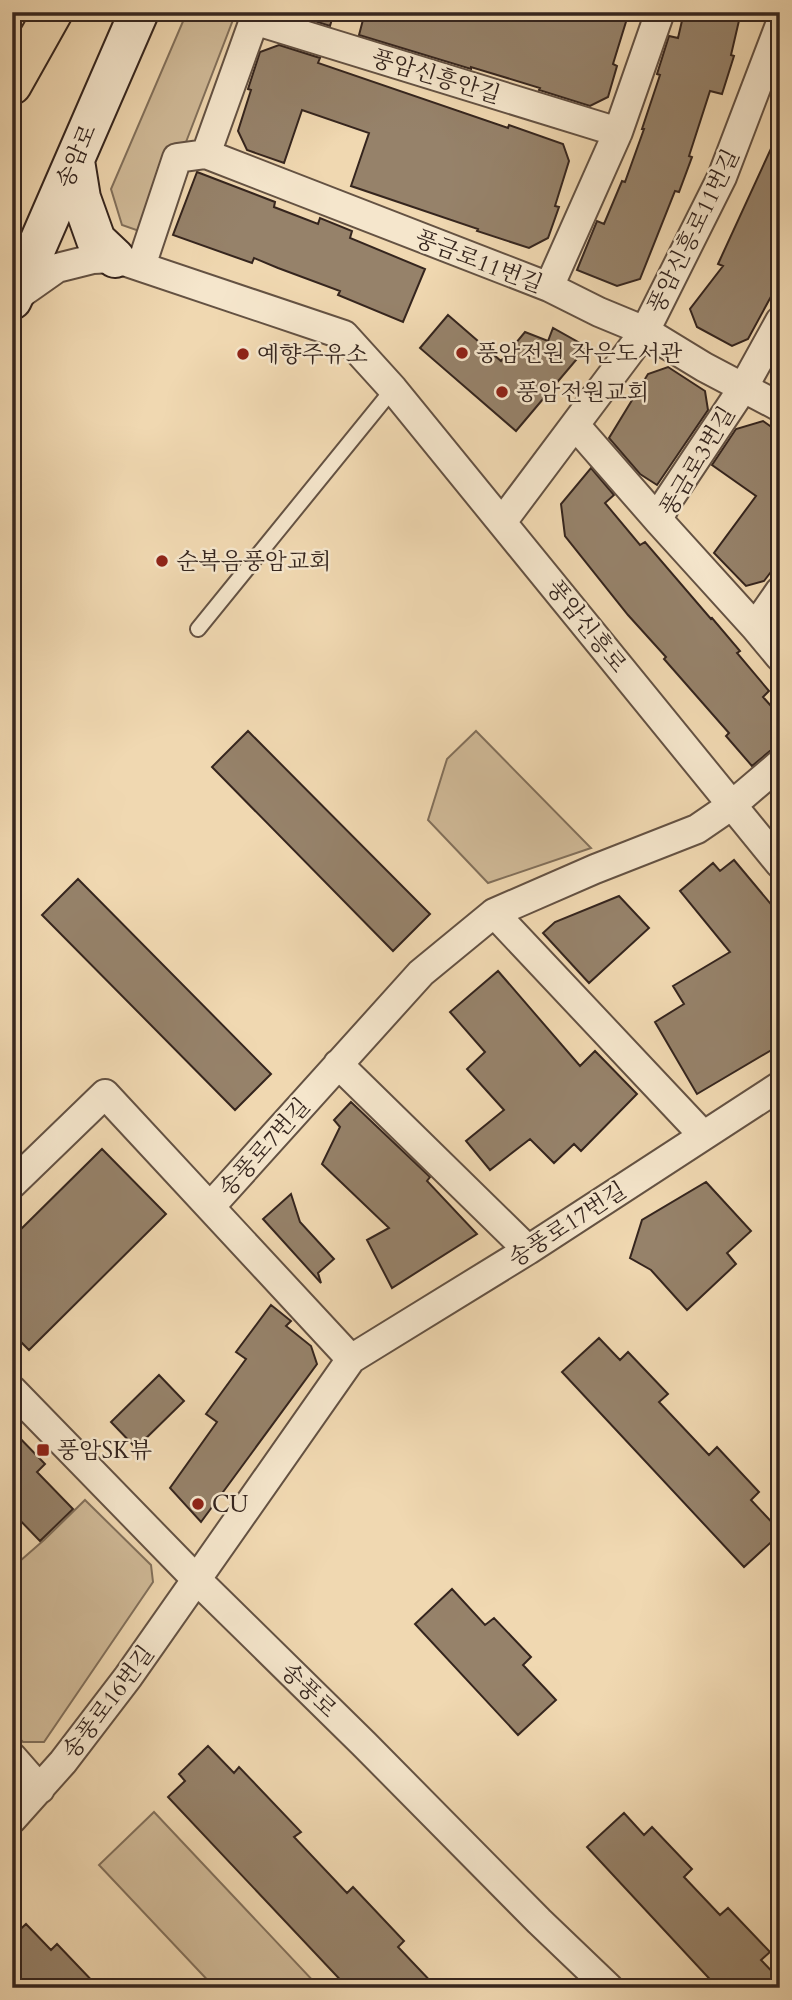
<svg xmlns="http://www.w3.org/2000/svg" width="792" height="2000" font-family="Cardo,'Noto Serif KR',serif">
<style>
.green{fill:#d0ba98;stroke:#82705b;stroke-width:2}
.building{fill:#96826a;stroke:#35251e;stroke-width:2}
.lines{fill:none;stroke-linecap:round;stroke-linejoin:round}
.lane-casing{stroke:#645243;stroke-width:18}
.street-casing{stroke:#645243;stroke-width:32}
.secondary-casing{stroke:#35251e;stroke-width:42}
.highway-casing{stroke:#35251e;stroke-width:42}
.lane{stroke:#f5e6cc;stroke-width:14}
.street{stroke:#f5e6cc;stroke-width:28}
.secondary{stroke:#f5e6cc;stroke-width:38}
.highway{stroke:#f0d8b1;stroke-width:38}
.poi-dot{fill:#8f2418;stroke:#f5e6cc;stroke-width:2.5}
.labels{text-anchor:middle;stroke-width:5;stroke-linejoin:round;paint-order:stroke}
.street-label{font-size:23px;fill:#35251e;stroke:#f5e6cc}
.poi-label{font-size:23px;fill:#35251e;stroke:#f5e6cc;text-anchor:start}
</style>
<rect width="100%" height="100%" fill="#f0d8b1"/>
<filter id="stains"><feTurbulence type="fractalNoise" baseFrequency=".00286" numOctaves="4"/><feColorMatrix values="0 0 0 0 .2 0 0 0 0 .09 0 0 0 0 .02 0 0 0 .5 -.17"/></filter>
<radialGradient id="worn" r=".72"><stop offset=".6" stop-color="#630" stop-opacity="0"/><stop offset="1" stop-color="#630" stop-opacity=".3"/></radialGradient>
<path class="green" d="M 187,12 L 236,12 L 186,142 L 167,150 L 142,232 L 122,225 L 111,189 Z
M 476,731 L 591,848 L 488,883 L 428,820 L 447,759 Z
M 85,1500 L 151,1565 L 153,1582 L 44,1742 L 23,1742 L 12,1731 L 12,1568 L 44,1540 Z
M 154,1812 L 318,1986 L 315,1988 L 215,1988 L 99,1865 Z"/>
<path class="building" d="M 299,12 L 334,12 L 330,26 L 302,17 Z
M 365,12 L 629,12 L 613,64 L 617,66 L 608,97 L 590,106 L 539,90 L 540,88 L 471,67 L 471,69 L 359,35 Z
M 684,12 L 741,12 L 731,55 L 734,56 L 722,94 L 710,91 L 689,156 L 692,157 L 679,192 L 675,191 L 640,279 L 617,286 L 577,270 L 597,221 L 604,224 L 622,181 L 625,182 L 644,129 L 642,129 L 660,75 L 657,74 L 669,36 L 678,38 Z
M 279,45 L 320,58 L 318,63 L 508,128 L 509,125 L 563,144 L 569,161 L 555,206 L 559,207 L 548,238 L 529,248 L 477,231 L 478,229 L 351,186 L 369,133 L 302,110 L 284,163 L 247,150 L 238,131 L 251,90 L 248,89 L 260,52 Z
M 780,129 L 780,280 L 748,339 L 732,346 L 697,327 L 690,309 L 723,266 L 718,264 Z
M 197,172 L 275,202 L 274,207 L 318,224 L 320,218 L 352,231 L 350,238 L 425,269 L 403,322 L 338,295 L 340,291 L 278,268 L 254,258 L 252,263 L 173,235 Z
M 448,315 L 501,361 L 525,332 L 548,341 L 553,328 L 587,347 L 516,431 L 420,348 Z
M 668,367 L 705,391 L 708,410 L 657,485 L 640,474 L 609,438 L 648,374 Z
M 763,421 L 780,433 L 780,560 L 764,581 L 746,586 L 714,553 L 756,496 L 712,465 L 736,429 Z
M 591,468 L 614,495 L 605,503 L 640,545 L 645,542 L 711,619 L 712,618 L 740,651 L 737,653 L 769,691 L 763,697 L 780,716 L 780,748 L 770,751 L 752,766 L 726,736 L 729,733 L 664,659 L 666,657 L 628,615 L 565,536 L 561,504 Z
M 248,731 L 430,914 L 393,951 L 212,767 Z
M 734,860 L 780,915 L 780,1045 L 697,1094 L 655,1022 L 684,1004 L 673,986 L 730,952 L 680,891 L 713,863 L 720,871 Z
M 78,879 L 271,1074 L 235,1110 L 42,915 Z
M 619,896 L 649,928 L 589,983 L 543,933 L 555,922 Z
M 498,971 L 580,1066 L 595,1051 L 637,1094 L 581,1151 L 574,1144 L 554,1163 L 530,1139 L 490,1170 L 466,1141 L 504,1110 L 467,1069 L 485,1052 L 450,1012 Z
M 351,1102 L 430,1177 L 427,1181 L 477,1234 L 392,1288 L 367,1240 L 389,1228 L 322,1164 L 340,1127 L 334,1120 Z
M 102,1149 L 166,1214 L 29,1350 L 12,1333 L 12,1238 Z
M 706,1182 L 751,1231 L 727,1253 L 736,1264 L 687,1310 L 651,1270 L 630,1258 L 642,1220 Z
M 291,1194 L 300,1222 L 334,1259 L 318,1273 L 321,1283 L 263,1219 Z
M 271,1305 L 291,1321 L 286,1326 L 311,1346 L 317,1364 L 201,1522 L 170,1488 L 217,1422 L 206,1414 L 246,1359 L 236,1352 Z
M 599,1338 L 620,1360 L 628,1352 L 668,1394 L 659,1402 L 709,1455 L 717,1447 L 759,1492 L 751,1500 L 780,1531 L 780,1534 L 744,1567 L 562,1372 Z
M 159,1375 L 184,1401 L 136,1448 L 111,1422 Z
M 12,1430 L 45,1464 L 37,1472 L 73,1509 L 40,1541 L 12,1512 Z
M 452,1589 L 485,1625 L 494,1618 L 531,1657 L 523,1665 L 556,1700 L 518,1735 L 415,1624 Z
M 208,1746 L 234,1773 L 239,1767 L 301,1832 L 294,1837 L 347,1893 L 353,1887 L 404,1941 L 398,1947 L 437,1988 L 348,1988 L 168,1797 L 185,1781 L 179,1774 Z
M 624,1813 L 644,1835 L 652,1827 L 692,1869 L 684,1877 L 720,1915 L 728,1908 L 770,1952 L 761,1960 L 780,1980 L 780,1988 L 718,1988 L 587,1847 Z
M 26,1924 L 51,1950 L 57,1944 L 99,1988 L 12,1988 L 12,1937 Z"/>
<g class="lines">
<g class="lane-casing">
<path id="lane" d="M 198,629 L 393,389"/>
</g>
<g class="street-casing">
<path id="street" d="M 254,20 L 618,132
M 206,154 L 549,287 L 599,312 L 645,331 L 704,367 L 780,407
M 206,154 L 257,12
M 141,266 L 177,158 L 206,154
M 549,287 L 618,132 L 660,12
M 13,299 L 57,268 L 93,259 L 115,258 L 344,335 L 393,389 L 780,864
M 780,321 L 743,388 L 667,502 L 658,520 L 755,627 L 780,657
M 575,425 L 658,520
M 502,522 L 645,331 L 722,177 L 780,25
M 755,627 L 780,591
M 494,913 L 703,1135
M 338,1064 L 528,1250
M 12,1184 L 105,1094 L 351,1359
M 210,1207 L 421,973 L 494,913 L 595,869 L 697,829 L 732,805 L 780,764
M 12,1390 L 196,1579 L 364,1744 L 539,1921 L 609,1988
M 12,1757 L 40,1789
M 12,1819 L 63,1762 L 128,1677 L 351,1359 L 528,1250 L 780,1086"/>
</g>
<g class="secondary-casing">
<path id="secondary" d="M 75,161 L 81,198 L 96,240 L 115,258
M 12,300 L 35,251 L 139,12"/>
</g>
<g class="highway-casing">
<path id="highway" d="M 12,85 L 53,12"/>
</g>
<use href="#lane" class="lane"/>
<use href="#street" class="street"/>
<use href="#secondary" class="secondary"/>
<use href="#highway" class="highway"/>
</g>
<g class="poi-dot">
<circle cx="462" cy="353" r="7"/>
<circle cx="243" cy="354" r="7"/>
<circle cx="502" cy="392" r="7"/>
<circle cx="162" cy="561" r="7"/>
<rect x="36" y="1443" width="14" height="14" rx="3.5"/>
<circle cx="198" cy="1504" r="7"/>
</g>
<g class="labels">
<g class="street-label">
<text transform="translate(436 76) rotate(17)" y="8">풍암신흥안길</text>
<text transform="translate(76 156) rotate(-67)" y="8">송암로</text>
<text transform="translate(693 231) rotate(-64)" y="8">풍암신흥로11번길</text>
<text transform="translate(479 261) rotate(21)" y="8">풍금로11번길</text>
<text transform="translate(697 461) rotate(-59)" y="8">풍금로3번길</text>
<text transform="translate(587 626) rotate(51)" y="8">풍암신흥로</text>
<text transform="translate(264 1147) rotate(-48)" y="8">송풍로7번길</text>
<text transform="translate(567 1224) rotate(-33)" y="8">송풍로17번길</text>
<text transform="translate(309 1690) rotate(44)" y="8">송풍로</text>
<text transform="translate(108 1702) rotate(-53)" y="8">송풍로16번길</text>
</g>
<g class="poi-label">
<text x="476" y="361">풍암전원 작은도서관</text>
<text x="257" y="362">예향주유소</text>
<text x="516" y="400">풍암전원교회</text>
<text x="176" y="569">순복음풍암교회</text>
<text x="57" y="1458">풍암SK뷰</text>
<text x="212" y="1512">CU</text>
</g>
</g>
<rect width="792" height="2000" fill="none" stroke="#f0d8b1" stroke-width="42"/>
<rect x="14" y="14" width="764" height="1972" fill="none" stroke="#35251e" stroke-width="3.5"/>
<rect x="21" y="21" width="750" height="1958" fill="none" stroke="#35251e" stroke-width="2"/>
<rect width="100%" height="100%" filter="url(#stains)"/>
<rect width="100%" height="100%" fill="url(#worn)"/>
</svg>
